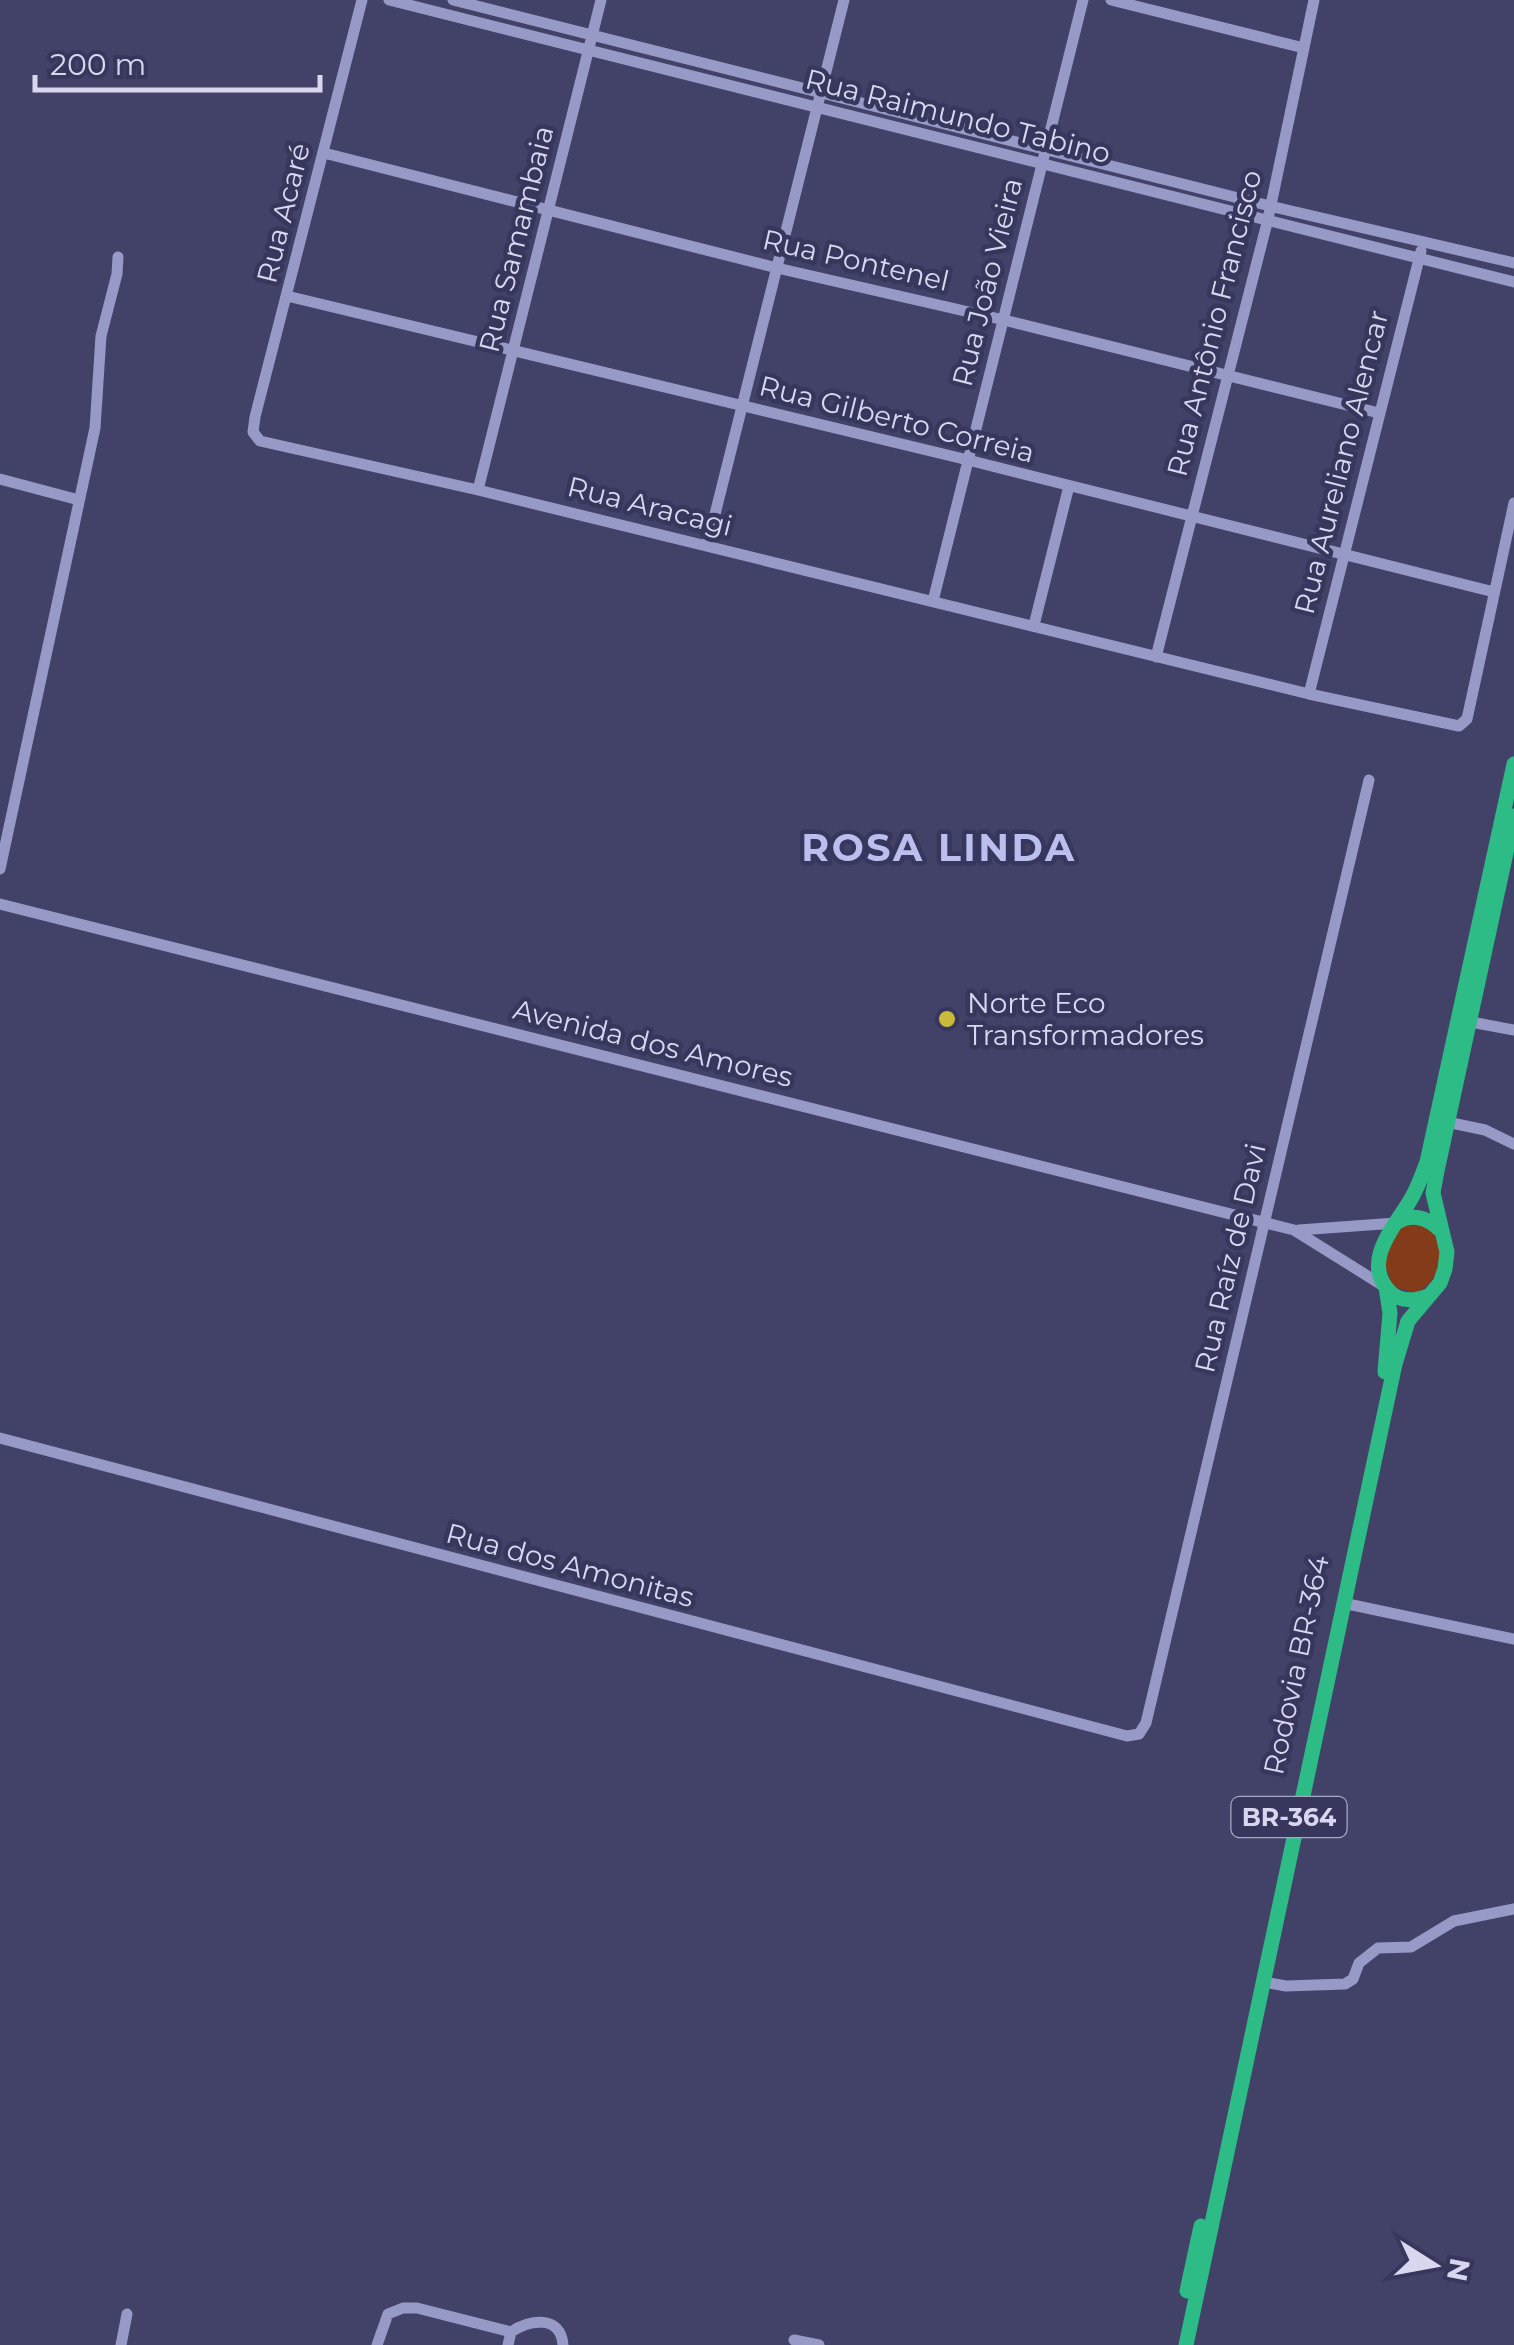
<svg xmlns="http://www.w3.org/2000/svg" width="1514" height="2345" font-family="Montserrat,sans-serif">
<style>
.green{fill:#833b1a}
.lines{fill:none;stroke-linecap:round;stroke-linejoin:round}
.minor{stroke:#9799c6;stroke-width:11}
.highway{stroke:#2dbb86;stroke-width:15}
.poi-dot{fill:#c9ba3a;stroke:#37375e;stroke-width:4}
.labels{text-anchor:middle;stroke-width:9;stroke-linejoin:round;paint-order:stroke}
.shield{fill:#37375e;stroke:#a7a8c4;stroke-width:2.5}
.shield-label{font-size:25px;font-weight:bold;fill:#d7d8f0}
.street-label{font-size:28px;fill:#d7d8f0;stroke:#37375e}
.poi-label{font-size:28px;fill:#d7d8f0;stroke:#37375e;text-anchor:start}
.district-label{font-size:38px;font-weight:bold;letter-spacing:2.5px;fill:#bcbeed;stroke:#37375e}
</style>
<rect width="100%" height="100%" fill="#424269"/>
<path class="green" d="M 1410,1222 L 1431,1228 C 1447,1251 1442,1279 1416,1293 L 1393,1287 L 1385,1265 L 1389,1235 Z"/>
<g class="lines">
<path class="minor" d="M 362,0 L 255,417 L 253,432 L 260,441 L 478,490 L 1309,694 L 1459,726 L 1467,719 L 1514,503
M 389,0 L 1514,282
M 453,0 L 1270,206 L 1514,263
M 1111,0 L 1304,48
M 324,153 L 777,268 L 1004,320 L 1379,413
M 287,296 L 968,460 L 1494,592
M 0,479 L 79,500
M 478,490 L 601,0
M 707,546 L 844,0
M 933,601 L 1083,0
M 1034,625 L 1069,486
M 1156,657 L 1268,219 L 1314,0
M 1309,694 L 1421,251
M 0,869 L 95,428 L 101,336 L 117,274 L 118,257
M 0,904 L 1294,1230 L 1382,1285
M 1471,1022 L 1514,1030
M 1447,1122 L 1485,1130 L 1514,1144
M 1299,1230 L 1396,1223
M 0,1438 L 1127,1736 L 1139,1734 L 1146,1723 L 1369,780
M 1343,1603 L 1514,1639
M 1264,1982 L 1286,1986 L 1345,1984 L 1353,1979 L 1359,1963 L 1378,1948 L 1411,1947 L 1454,1921 L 1514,1909
M 511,2332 C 530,2319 561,2315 563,2345
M 794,2340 L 819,2345
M 121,2345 L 127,2314
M 377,2345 L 388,2314 L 403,2308 L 417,2308 L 511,2332 L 508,2345"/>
<path class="highway" d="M 1396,1223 C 1411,1213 1427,1217 1439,1229
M 1428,1296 C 1415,1301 1400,1302 1390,1292 C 1360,1262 1396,1225 1411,1199 C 1418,1187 1422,1175 1427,1162 L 1514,764
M 1385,1372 L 1390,1313 L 1386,1287
M 1187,2291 L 1201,2226
M 1186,2345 L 1395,1364 L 1408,1321 L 1440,1283 L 1445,1269 L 1447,1252 L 1433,1193 L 1437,1171 L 1514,816"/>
</g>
<circle class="poi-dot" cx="947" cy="1019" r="10"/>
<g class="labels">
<rect class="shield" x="1231.5" y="1797" width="115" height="40" rx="8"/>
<g class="shield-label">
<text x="1289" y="1826">BR-364</text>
</g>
<g class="street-label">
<text transform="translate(958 116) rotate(14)" y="10">Rua Raimundo Tabino</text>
<text transform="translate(283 213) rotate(-76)" y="10">Rua Acaré</text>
<text transform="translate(516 239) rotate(-76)" y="10">Rua Samambaia</text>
<text transform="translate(856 260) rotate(13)" y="10">Rua Pontenel</text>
<text transform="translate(987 282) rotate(-76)" y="10">Rua João Vieira</text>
<text transform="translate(1214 323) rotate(-76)" y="10">Rua Antônio Francisco</text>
<text transform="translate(897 419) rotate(14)" y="10">Rua Gilberto Correia</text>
<text transform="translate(1341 462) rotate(-76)" y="10">Rua Aureliano Alencar</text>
<text transform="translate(650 506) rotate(14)" y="10">Rua Aracagi</text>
<text transform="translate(653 1043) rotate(14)" y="10">Avenida dos Amores</text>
<text transform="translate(1230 1258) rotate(-77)" y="10">Rua Raíz de Davi</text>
<text transform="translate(570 1565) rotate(15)" y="10">Rua dos Amonitas</text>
<text transform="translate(1296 1665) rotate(-78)" y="10">Rodovia BR-364</text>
</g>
<g class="poi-label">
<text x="967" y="1013">Norte Eco<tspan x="967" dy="32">Transformadores</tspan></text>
</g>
<g class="district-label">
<text x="939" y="861">ROSA LINDA</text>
</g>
</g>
<g transform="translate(1434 2265) rotate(101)" stroke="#37375e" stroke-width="8" paint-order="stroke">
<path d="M0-8L18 38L0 25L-18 38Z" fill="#d7d8f0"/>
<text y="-15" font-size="28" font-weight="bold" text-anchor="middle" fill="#d7d8f0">N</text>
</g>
<path d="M35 75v15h285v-15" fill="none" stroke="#d7d8f0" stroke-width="5"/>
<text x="50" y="75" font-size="30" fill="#d7d8f0" stroke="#37375e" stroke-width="8" paint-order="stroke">200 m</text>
</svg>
